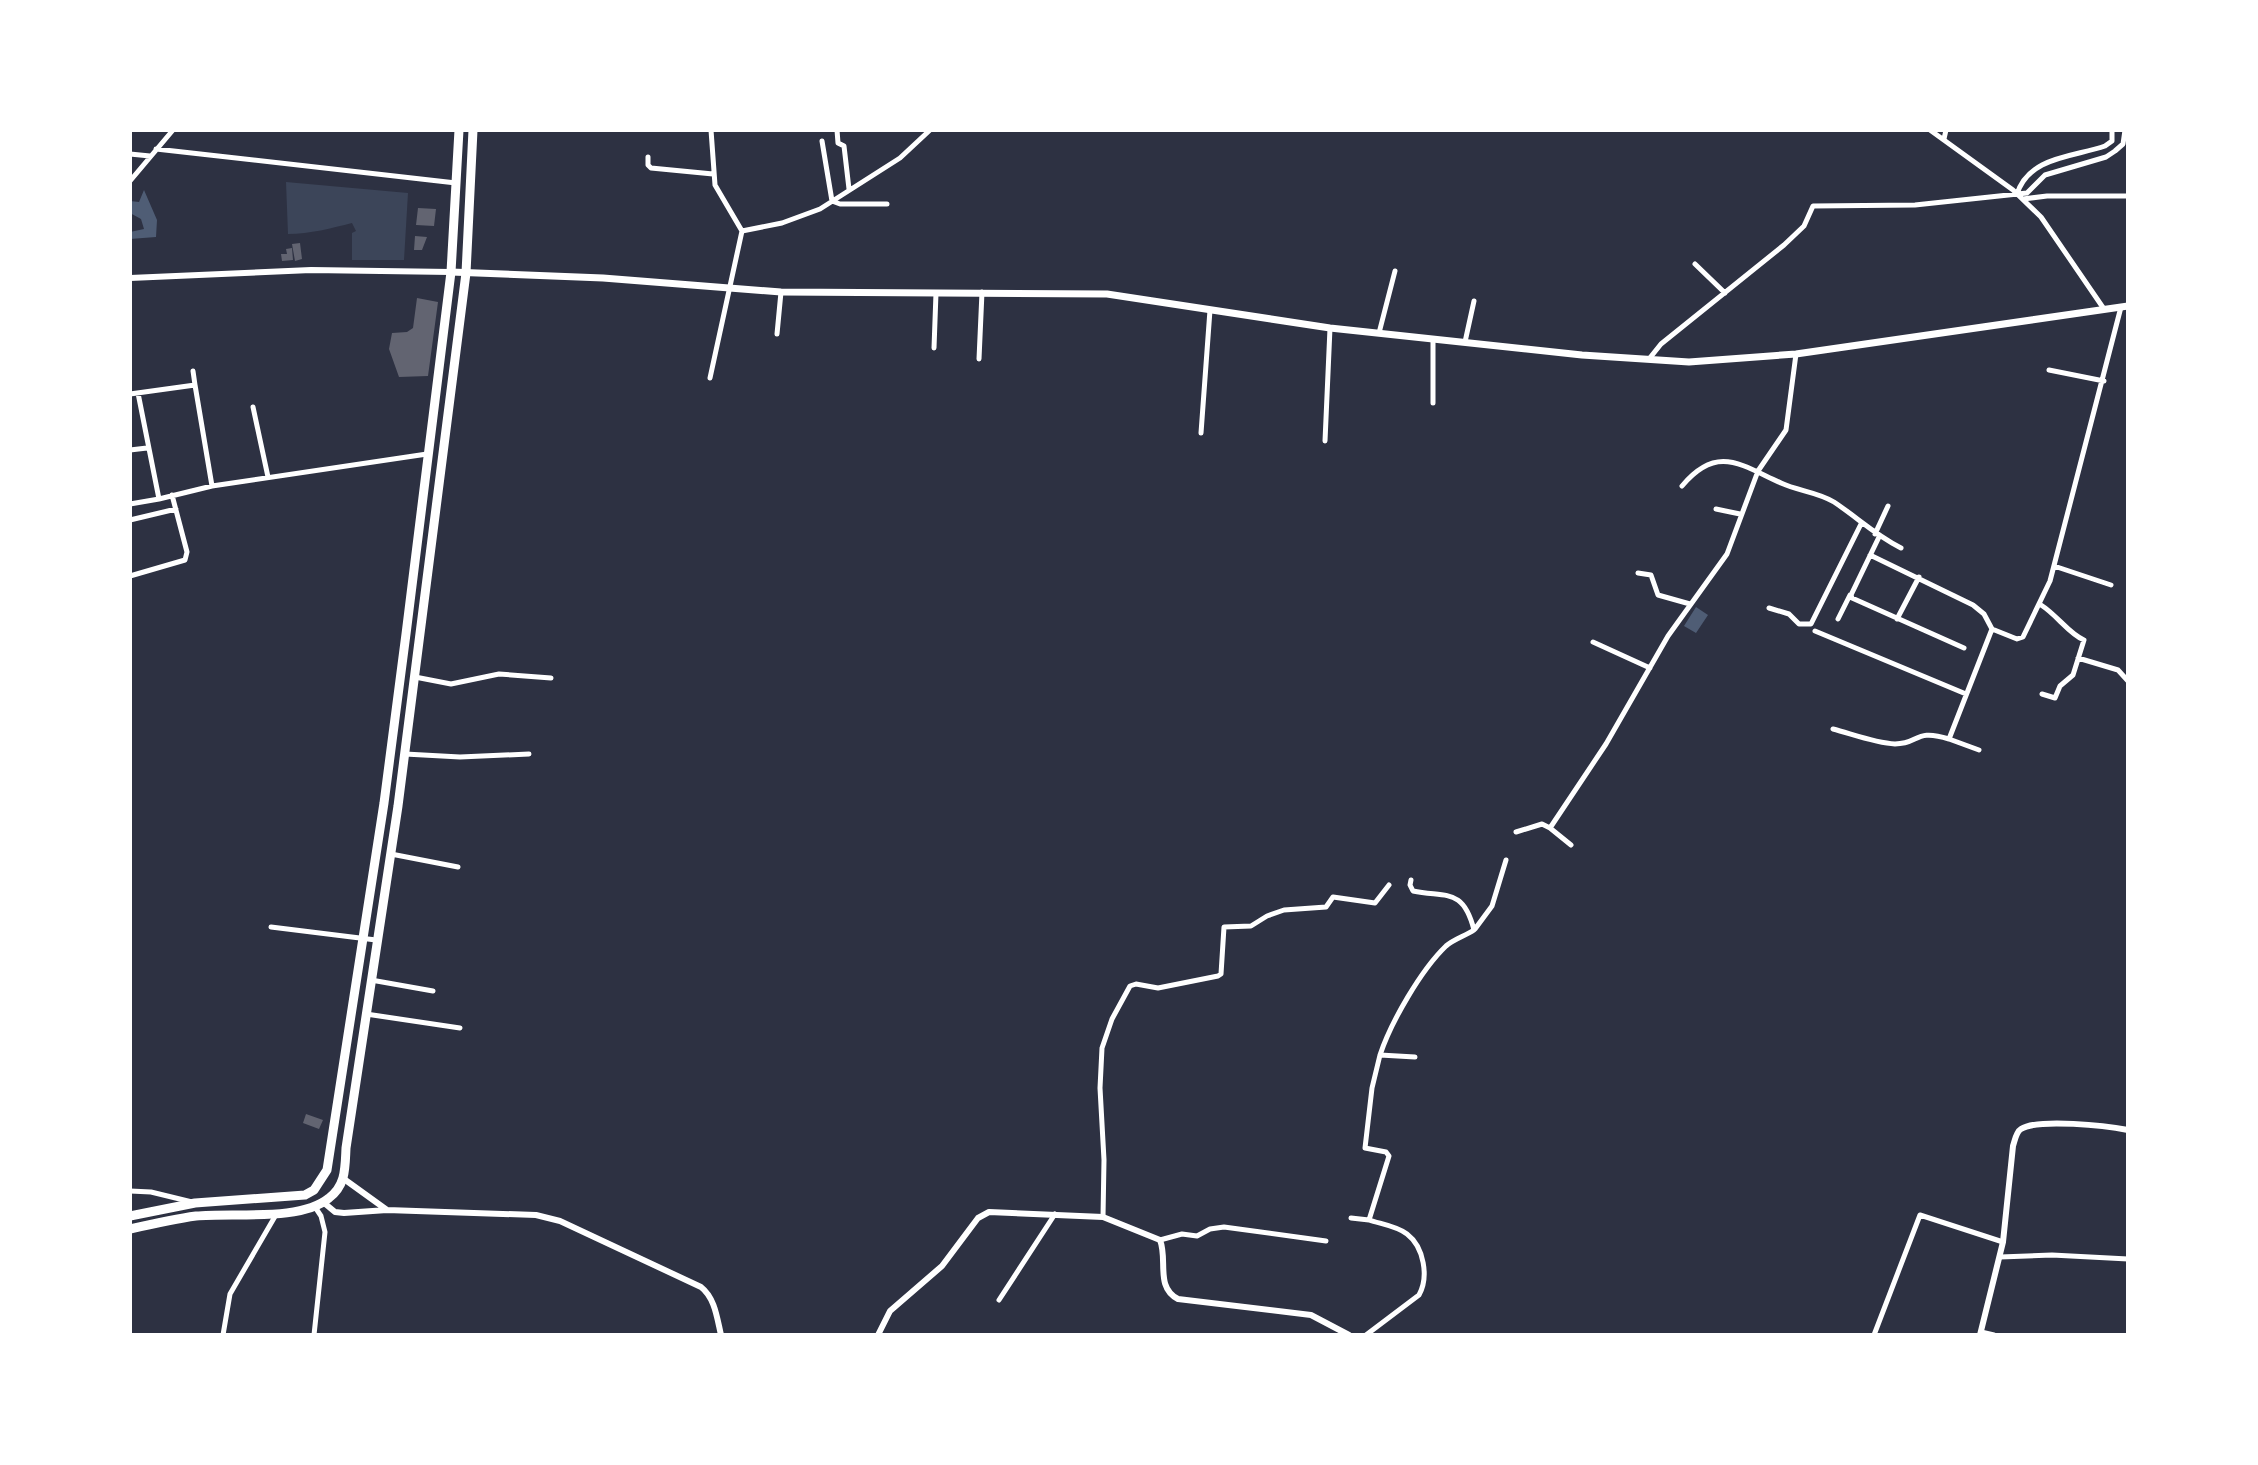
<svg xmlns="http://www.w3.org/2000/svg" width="2258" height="1465" font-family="Karla,sans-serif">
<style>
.green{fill:#3c4559}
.water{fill:#4f5d75}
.building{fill:#626471}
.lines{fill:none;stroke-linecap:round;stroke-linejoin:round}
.minor{stroke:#fff;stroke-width:5}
.tertiary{stroke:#fff;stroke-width:6}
.secondary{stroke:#fff;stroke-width:7}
.trunk{stroke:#fff;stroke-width:9}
</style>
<rect width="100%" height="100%" fill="#2d3142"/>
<path class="green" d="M 286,182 L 408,193 L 404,260 L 352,260 L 352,233 L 356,231 L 352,223 C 332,228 310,234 288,234 Z"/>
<path class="water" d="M 144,190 L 157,220 L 156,237 L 130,239 L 130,232 L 144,229 L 141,219 L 130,213 L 130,201 L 139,202 Z
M 1696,607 L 1708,615 L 1696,633 L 1684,626 Z"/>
<path class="building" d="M 418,208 L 436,209 L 434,226 L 416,225 Z
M 415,236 L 427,237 L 422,250 L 414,250 Z
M 300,243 L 302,259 L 295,261 L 292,244 Z
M 292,248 L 293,260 L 282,261 L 281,254 L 287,254 L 286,249 Z
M 417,298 L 438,302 L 428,376 L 399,377 L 389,349 L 392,333 L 407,332 L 413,328 Z
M 306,1114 L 323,1120 L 319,1129 L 303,1123 Z"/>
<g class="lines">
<path class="minor" d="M 711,130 L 715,185 L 742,231
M 837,130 L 838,143 L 844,146 L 849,189
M 1930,130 L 2013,190 L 2041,217 L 2104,309
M 1944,139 L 1946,130
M 822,141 L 832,201 L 840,204 L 887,204
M 156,149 L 456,183
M 130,154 L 150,156
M 648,157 L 648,165 L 651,168 L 713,174
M 130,181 L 173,130
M 2017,194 C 2029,156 2074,157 2105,146 L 2112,141 L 2112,130
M 2023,199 L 2047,196 L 2128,196
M 1695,264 L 1725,293
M 1379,333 L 1395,271
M 777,334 L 781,292
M 1433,339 L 1433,403
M 1465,342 L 1474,301
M 934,348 L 936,293
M 979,359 L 982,292
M 1649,359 L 1661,344 L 1784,245 L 1804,226 L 1813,206 L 1915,205 L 2027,193 L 2045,175 L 2106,157 L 2115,151 L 2123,144 L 2125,130
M 2049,370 L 2104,381
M 193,371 L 195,385
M 710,378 L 742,231 L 782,223 L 820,209 L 900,158 L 930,130
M 138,393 L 159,499 L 212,486 L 427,454
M 130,394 L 195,385 L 212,486
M 253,407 L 268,477
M 1201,433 L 1210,310
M 1325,441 L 1330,328
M 130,450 L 147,448
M 1682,486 C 1717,444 1741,465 1781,483 C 1798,491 1818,492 1834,502 C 1858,518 1874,534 1901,548
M 130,504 L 159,499
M 1716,509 L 1740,514
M 130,520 L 176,509
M 1875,534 L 1888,506
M 1879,537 L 1851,595 L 1852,598 L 1964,648
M 1870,555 L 1973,605 L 1984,614 L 1992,629 L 2017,639 L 2023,637 L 2050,581 L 2121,307
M 2054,566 L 2111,585
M 1638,573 L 1651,575 L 1658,595 L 1690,604
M 130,576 L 185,560 L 187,552 L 172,495
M 2041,605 C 2057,615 2069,634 2084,640 L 2073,675 L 2060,686 L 2055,698 L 2042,694
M 1769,608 L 1789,614 L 1799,624 L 1811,624 L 1861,524
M 1838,619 L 1850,595
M 1897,619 L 1919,577
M 1815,631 L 1966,694
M 1593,642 L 1650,668
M 2078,658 L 2118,670 L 2128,681
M 415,677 L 451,684 L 499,674 L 551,678
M 1833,729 C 1852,734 1875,743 1895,744 C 1920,744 1914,728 1949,739 L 1992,629
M 1949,739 L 1979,750
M 405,754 L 460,757 L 529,754
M 1516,832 L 1542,824 L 1550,828
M 1571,845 L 1550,828 L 1606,744 L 1668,636 L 1727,554 L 1758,471 L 1786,430 L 1796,354
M 391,854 L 458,867
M 271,927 L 376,940
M 1475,929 L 1492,906 L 1506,860
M 371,980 L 433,991
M 366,1014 L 460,1028
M 1380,1055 C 1391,1022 1421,970 1446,946 C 1454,939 1465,936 1474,930 C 1463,887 1446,898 1413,891 L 1410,885 L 1411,880
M 130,1191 L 151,1192 L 192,1202
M 1103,1217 L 1104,1160 L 1100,1088 L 1102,1048 L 1112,1019 L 1130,986 L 1136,984 L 1158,988 L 1218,976 L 1221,974 L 1224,927 L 1251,926 L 1267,916 L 1284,910 L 1326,907 L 1333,897 L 1375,903 L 1389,885
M 1351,1218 L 1369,1220
M 1160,1240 L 1182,1234 L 1197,1236 L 1210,1229 L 1224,1227 L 1326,1241
M 2000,1257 L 2052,1255 L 2128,1259
M 999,1300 L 1055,1214
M 1981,1332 L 1994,1335
M 223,1335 L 230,1294 L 277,1213
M 314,1335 L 325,1232 L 321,1216 L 315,1207
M 1366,1335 L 1419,1295 C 1429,1277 1424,1247 1407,1234 C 1397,1226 1381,1224 1369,1220 L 1389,1156 L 1386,1152 L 1365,1148 L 1372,1088 L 1380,1055 L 1415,1057
M 1874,1335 L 1920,1215 L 2003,1242"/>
<path class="tertiary" d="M 130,278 L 311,270 L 451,272
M 344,1179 L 387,1210
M 323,1202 L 335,1212 L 344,1213 L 387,1210 L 536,1215 L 560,1221 L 701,1287 C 715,1298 717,1318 721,1335
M 878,1335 L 890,1311 L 942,1266 L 978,1218 L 989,1212 L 1103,1217 L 1160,1240 C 1168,1260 1155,1287 1178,1299 L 1311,1315 L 1349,1335
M 1980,1335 L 2003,1242 L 2013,1146 C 2015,1140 2016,1132 2021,1129 C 2039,1118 2107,1126 2128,1130"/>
<path class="secondary" d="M 451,272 L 603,278 L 781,292 L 1107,294 L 1330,328 L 1582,355 L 1689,362 L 1796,354 L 2128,306"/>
<path class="trunk" d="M 130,1216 L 195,1203 L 305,1195 L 314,1190 L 327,1170 L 384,803 L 406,634 L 451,272 L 459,130
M 130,1229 C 152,1224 174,1219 196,1216 C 233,1212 300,1222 329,1198 C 346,1185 345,1168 346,1148 L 398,806 L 466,273 L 473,130"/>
</g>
<rect width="2258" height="1465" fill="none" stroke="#ffffff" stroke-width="264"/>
</svg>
